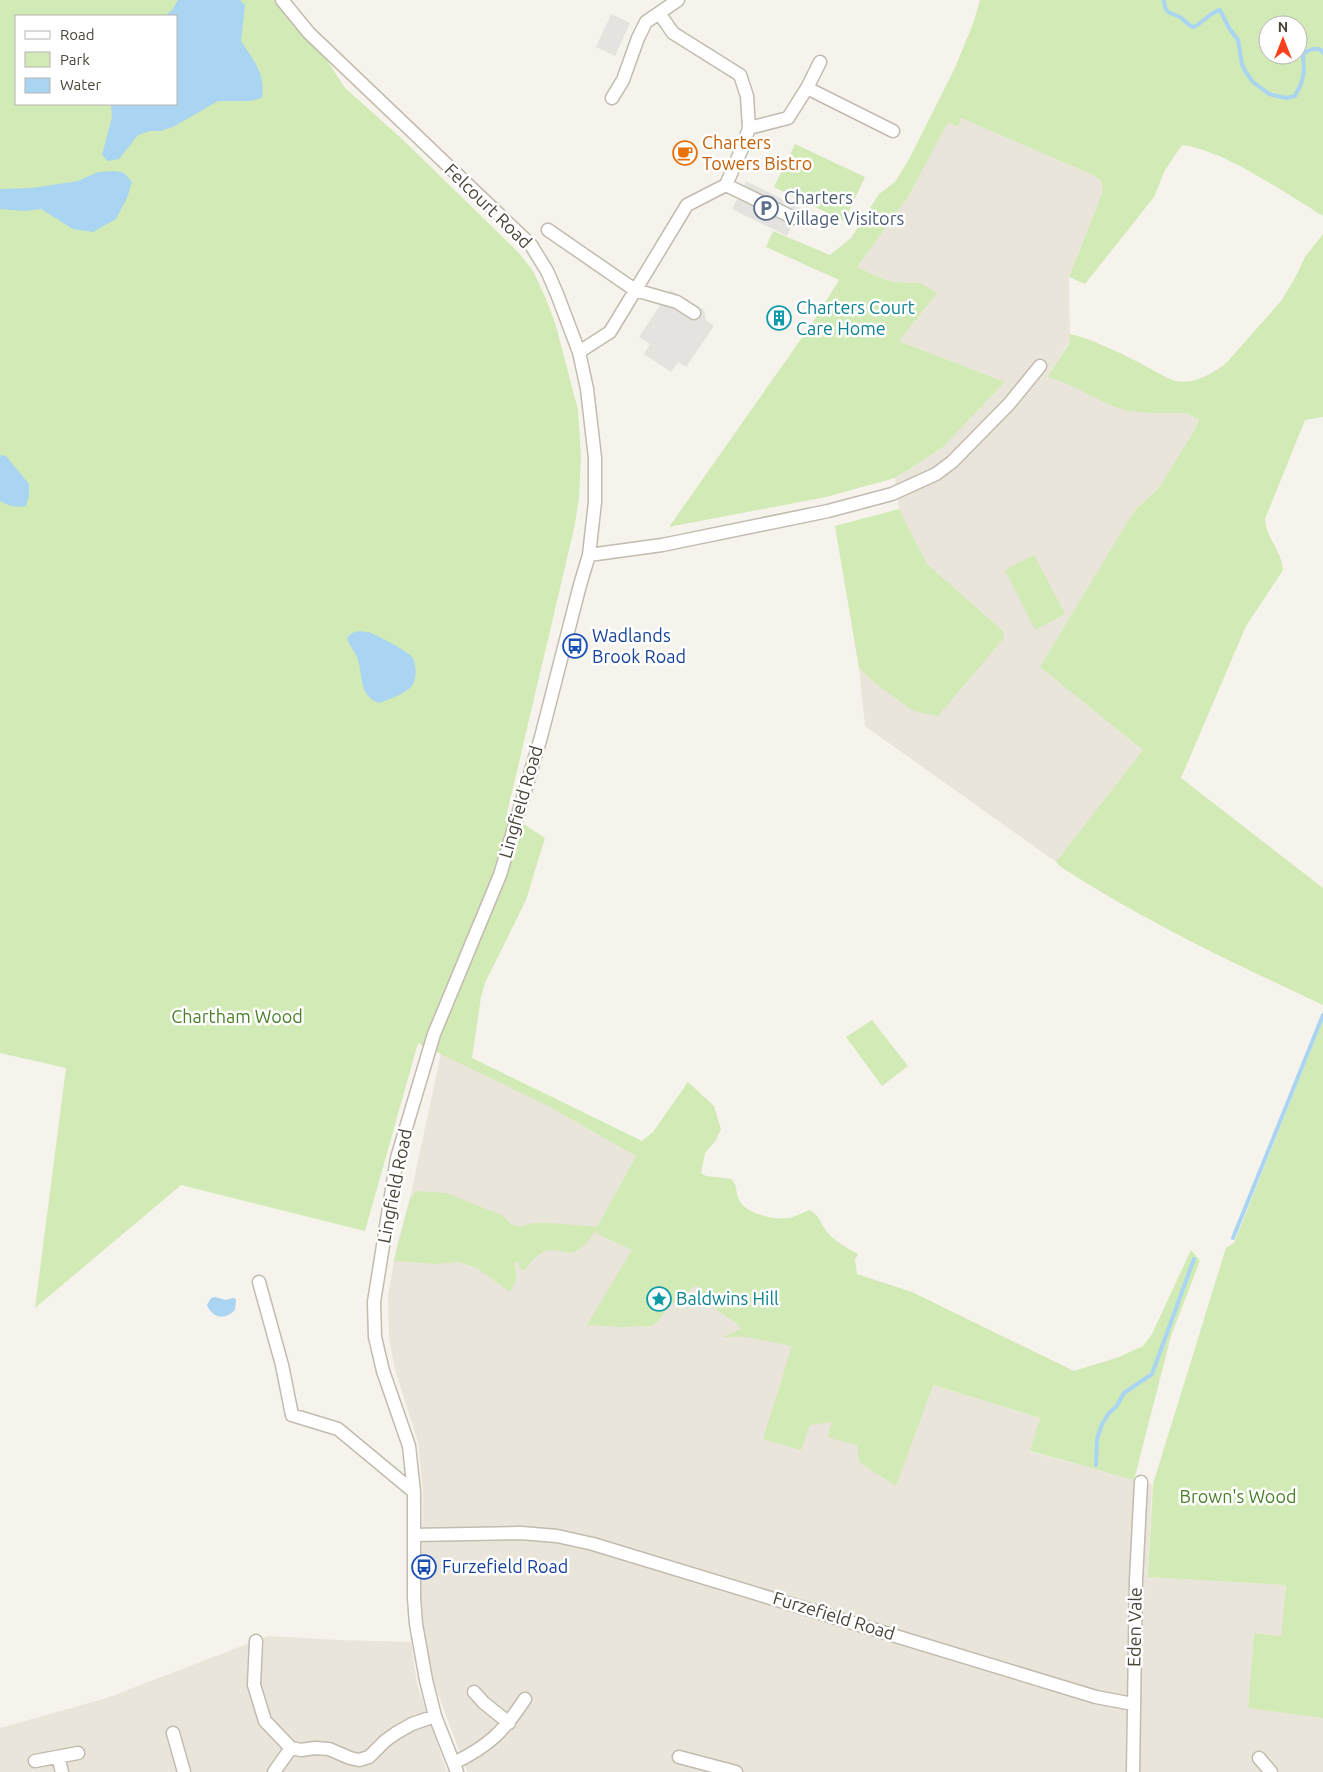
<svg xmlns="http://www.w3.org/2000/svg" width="1323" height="1772" font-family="Ubuntu,sans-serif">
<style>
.residential{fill:#eae5da}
.green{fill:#d2eab5;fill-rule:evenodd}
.parking{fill:#e5e3e0}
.water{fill:#a9d4f2}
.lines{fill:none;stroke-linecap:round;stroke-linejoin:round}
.stream{stroke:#a9d4f2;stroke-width:4}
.minor-casing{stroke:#c2bbae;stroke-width:15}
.minor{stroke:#fff;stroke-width:12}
.labels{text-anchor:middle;stroke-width:5;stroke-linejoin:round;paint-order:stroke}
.food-label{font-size:18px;fill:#c56008;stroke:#fff;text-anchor:start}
.service-label{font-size:18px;fill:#4e5e75;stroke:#fff;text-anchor:start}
.street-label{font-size:18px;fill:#4b4439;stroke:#fff}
.culture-label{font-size:18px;fill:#0d838f;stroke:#fff;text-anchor:start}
.transit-label{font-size:18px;fill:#164399;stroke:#fff;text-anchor:start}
.park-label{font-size:18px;fill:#4a7f2a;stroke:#fff}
</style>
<rect width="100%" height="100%" fill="#f6f3ec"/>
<path class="residential" d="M 961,118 L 1093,175 L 1101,180 L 1103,185 L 1103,191 L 1069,277 L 1070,341 L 1047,377 L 1062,381 L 1145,413 L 1189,413 L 1190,415 L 1199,418 L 1195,429 L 1159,488 L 1136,509 L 1040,667 L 1144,750 L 1056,862 L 865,726 L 859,668 L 875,683 L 1002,631 L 927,564 L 899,509 L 895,478 L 942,448 L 1005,382 L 899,341 L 920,283 L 896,282 L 883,279 L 857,267 L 908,197 L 947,122 Z
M 441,1053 L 550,1107 L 636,1156 L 597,1227 L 599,1235 L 632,1250 L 679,1260 L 919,1418 L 932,1385 L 1040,1418 L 1030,1452 L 1152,1484 L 1148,1577 L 1286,1585 L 1281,1636 L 1254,1633 L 1248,1708 L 1323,1718 L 1323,1772 L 467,1772 L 433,1680 L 426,1645 L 422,1621 L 421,1594 L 423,1492 L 418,1442 L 395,1370 L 389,1339 L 388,1296 L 396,1249 L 410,1198 Z
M 268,1636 L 338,1640 L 411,1642 L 417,1684 L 447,1772 L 0,1772 L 0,1728 L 107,1698 Z"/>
<path class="green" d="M 0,0 L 282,0 L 309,33 L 345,88 L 400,137 L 519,253 L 533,271 L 546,299 L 556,326 L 578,410 L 581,457 L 579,499 L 574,529 L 507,813 L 545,838 L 526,900 L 485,983 L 481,997 L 472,1058 L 642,1141 L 653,1132 L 688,1082 L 714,1106 L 721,1129 L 716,1140 L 705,1153 L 701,1173 L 706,1176 L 731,1179 C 738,1185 735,1192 739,1200 C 746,1214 775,1220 789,1218 C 795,1217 804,1212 810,1210 C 821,1217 820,1224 828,1233 C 836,1242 847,1248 858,1254 L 855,1260 L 857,1274 L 912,1292 L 1074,1371 L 1119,1357 L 1143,1346 L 1152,1334 L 1191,1250 L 1200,1261 L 1171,1336 L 1134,1480 L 1030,1451 L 1040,1418 L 933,1385 L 896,1486 L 859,1462 L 857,1445 L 829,1438 L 829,1431 L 832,1422 L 810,1425 L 801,1450 L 763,1439 L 792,1346 L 747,1337 L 723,1337 L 741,1329 C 734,1319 729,1319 720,1312 C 709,1305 703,1295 697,1285 L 668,1307 L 658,1321 L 652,1326 L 621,1327 L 587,1325 L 632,1250 L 599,1235 L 597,1230 C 591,1237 583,1249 574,1252 C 568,1254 561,1251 555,1250 C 540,1248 532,1261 524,1271 L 519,1267 L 519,1262 L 515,1262 L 516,1280 L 510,1292 L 477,1268 L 459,1262 L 438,1264 L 394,1261 L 410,1198 L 412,1198 L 415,1191 L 446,1193 L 504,1216 C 507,1221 511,1225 516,1226 C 523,1227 529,1223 536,1223 C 557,1223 576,1225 597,1227 L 636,1156 L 550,1107 L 418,1043 L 365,1231 L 181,1185 L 35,1308 L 66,1068 L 0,1053 ZM 16,16 L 176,16 L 176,104 L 16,104 Z
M 980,0 L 1323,0 L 1323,216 C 1285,193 1224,150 1182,145 L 1165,170 L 1154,197 L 1085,284 L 1069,277 L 1103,191 L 1101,180 L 1093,175 L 961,118 L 958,127 L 948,122 L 908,197 L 857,267 L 883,279 L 896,282 L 920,283 L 937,293 L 899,341 L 1005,382 L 942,448 L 895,478 L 826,497 L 669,527 L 813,322 L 839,280 L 766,247 L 773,231 L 830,255 L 851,238 L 879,194 L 895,182 L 908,161 L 954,70 L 973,24 ZM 1268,25 L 1298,25 L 1298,55 L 1268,55 Z
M 795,144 L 865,177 L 844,221 L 774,187 Z
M 1323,234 L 1323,417 L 1305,420 L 1265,519 C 1266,538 1282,551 1283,570 L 1246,626 L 1181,778 L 1323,888 L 1323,1005 C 1233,963 1144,921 1061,867 L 1056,862 L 1143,750 L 1040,667 L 1123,529 L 1136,509 L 1159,488 L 1195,429 L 1199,419 L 1190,415 L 1189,413 C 1164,413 1138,415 1115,407 C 1092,398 1072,383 1047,377 L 1069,344 L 1070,334 C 1094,340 1116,351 1138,362 C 1150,368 1163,377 1176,381 C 1194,385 1217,372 1229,360 L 1281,301 L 1294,280 L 1305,257 Z
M 899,509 L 927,564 L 1003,631 L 1004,638 L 938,716 L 913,711 L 875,683 L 859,668 L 835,526 Z
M 1034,555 L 1065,614 L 1035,630 L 1005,570 Z
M 872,1020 L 908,1066 L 882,1086 L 846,1037 Z
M 1323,1020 L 1323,1718 L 1248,1708 L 1254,1633 L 1281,1636 L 1286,1585 L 1148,1577 L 1153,1484 L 1226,1248 L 1234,1243 Z"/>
<path class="parking" d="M 611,14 L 630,23 L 615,56 L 596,47 Z
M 746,181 L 800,208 L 787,236 L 732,209 Z
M 670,290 L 704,310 L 706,320 L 714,326 L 686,367 L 678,362 L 671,372 L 644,354 L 650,344 L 639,337 Z"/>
<path class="water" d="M 178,0 L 240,0 L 245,5 L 241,41 C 253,59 266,74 262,98 L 250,101 L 218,101 L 173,127 L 160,131 L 150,131 L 138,135 L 119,159 L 108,161 L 102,155 L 112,117 L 111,104 L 176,104 L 176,16 L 165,16 L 173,9 Z
M 115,171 L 124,173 L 132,182 L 127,198 L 116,219 L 93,232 L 73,229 L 41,209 L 25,211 L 0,209 L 0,189 L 32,188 L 78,181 L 98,172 Z
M 0,455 L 6,456 L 29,484 L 29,496 L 26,506 C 16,508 9,506 0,501 Z
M 359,631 C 363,632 367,631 371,633 C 380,637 406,650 412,657 C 417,664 417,680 411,687 C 403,695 389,699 379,703 C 356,694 365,674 356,655 C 353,649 349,645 347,638 L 352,633 Z
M 215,1297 L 226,1300 L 233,1298 L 236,1299 L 235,1310 C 225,1320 213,1319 207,1305 L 211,1298 Z"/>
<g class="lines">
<path class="stream" d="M 1164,0 C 1165,15 1170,12 1180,17 C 1186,21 1188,26 1194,27 C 1203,22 1211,12 1220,10 L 1229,28 L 1238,40 L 1242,64 L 1245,71 L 1253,82 L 1269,94 L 1286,98 L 1295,96 L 1301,84 L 1304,72 L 1303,54 C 1309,50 1314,47 1321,50 L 1323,53
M 1233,1238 L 1323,1015
M 1096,1465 L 1097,1439 L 1102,1424 L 1109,1413 L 1116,1407 L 1124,1393 L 1152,1374 L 1194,1259"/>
<g class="minor-casing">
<path id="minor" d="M 282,0 L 309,33 L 531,245 L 547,271 L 557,294 L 579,352 L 587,389 L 595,458 L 595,502 L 589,555 L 580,585 L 541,737 L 500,875 L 434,1034 L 397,1158 L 374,1302 L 375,1337 L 383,1371 L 409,1446 L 414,1492 L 414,1598 L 416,1624 L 426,1680 L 435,1716 L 457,1772
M 807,88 L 893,131
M 612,98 L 623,80 L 638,38 L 646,22 L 678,0
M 749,128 L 788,118 L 807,88 L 820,62
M 726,185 L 794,218
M 548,230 L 635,290 L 677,302 L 694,313
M 579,352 L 610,332 L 687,205 L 726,185 L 743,146 L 749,128 L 747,96 L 740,75 L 673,33 L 659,13
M 589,555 L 662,545 L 828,511 L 892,494 L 936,474 L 952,462 L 1009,404 L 1040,366
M 259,1282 L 282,1365 L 292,1415 L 338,1429 L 414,1492
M 414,1535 L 521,1533 L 557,1536 L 593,1544 L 1096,1697 L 1133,1704
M 256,1641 L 254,1685 L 265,1721 L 291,1748 L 301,1750 L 315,1748 L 329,1749 L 350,1758 L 359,1760 L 369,1757 L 385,1741 L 396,1733 L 412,1724 L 435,1716
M 474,1692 L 484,1703 L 509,1723
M 173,1733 L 184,1772
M 58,1757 L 62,1772
M 679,1757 L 736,1772
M 1259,1758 L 1271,1772
M 35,1761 L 78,1753
M 454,1763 C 490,1745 503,1732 525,1699
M 274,1772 L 291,1748
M 1133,1772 L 1136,1580 L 1141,1482"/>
</g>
<use href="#minor" class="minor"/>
</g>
<defs>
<g id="cafe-ring" transform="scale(1.25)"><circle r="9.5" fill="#fff" stroke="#e8710a" stroke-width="1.5"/><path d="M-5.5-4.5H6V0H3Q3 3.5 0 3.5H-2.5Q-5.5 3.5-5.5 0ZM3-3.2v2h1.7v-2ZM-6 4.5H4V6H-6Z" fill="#e8710a"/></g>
<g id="parking-ring" transform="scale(1.25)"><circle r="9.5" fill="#fff" stroke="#5c6f8a" stroke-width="1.5"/><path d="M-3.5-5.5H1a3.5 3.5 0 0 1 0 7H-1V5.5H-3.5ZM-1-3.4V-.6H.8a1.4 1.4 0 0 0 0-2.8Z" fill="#5c6f8a"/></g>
<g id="building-ring" transform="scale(1.25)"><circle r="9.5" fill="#fff" stroke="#0f9aa8" stroke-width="1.5"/><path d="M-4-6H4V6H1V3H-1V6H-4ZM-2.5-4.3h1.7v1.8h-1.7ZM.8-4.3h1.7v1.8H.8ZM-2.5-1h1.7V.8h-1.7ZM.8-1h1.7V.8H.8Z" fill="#0f9aa8"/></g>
<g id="bus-ring" transform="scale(1.25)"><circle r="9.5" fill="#fff" stroke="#1a4fb4" stroke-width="1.5"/><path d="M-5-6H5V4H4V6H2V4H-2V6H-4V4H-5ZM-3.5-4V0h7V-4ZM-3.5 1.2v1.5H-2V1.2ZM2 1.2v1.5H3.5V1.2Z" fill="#1a4fb4"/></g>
<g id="sight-ring" transform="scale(1.25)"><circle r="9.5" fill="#fff" stroke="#0f9aa8" stroke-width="1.5"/><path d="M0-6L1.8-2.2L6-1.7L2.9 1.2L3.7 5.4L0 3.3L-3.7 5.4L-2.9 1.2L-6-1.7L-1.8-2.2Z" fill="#0f9aa8"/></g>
</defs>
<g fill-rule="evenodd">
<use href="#cafe-ring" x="685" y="153"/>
<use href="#parking-ring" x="766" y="208"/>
<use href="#building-ring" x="779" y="318"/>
<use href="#bus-ring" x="575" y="646"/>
<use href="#sight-ring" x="659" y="1299"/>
<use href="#bus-ring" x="424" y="1567"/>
</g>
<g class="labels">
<g class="food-label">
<text x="702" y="149">Charters<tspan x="702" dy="21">Towers Bistro</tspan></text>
</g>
<g class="service-label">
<text x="784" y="204">Charters<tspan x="784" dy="21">Village Visitors</tspan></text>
</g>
<g class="street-label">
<text transform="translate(488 206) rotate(44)" y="6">Felcourt Road</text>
<text transform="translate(521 802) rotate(-74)" y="6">Lingfield Road</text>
<text transform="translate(395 1186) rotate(-79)" y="6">Lingfield Road</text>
<text transform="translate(834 1616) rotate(17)" y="6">Furzefield Road</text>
<text transform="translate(1135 1627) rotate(-89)" y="6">Eden Vale</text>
</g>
<g class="culture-label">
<text x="796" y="314">Charters Court<tspan x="796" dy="21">Care Home</tspan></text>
<text x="676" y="1305">Baldwins Hill</text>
</g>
<g class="transit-label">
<text x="592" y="642">Wadlands<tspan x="592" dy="21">Brook Road</tspan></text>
<text x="442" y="1573">Furzefield Road</text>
</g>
<g class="park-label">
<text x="237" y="1023">Chartham Wood</text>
<text x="1238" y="1503">Brown's Wood</text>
</g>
</g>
<rect x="15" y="15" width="162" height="90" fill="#ffffff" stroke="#b7b4b0"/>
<rect x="25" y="31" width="25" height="8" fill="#ffffff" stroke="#b7b4b0"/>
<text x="60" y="40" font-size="15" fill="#4b4439">Road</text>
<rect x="25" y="52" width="25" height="15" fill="#d2eab5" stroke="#b7b4b0"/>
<text x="60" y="65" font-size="15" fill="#4b4439">Park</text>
<rect x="25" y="78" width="25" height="15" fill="#a9d4f2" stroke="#b7b4b0"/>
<text x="60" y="90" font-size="15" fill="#4b4439">Water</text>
<g transform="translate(1283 40)"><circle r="24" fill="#ffffff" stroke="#b7b4b0"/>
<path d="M0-4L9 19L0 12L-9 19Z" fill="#fc3f1d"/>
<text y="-8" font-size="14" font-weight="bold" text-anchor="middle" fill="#4b4439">N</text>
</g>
</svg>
